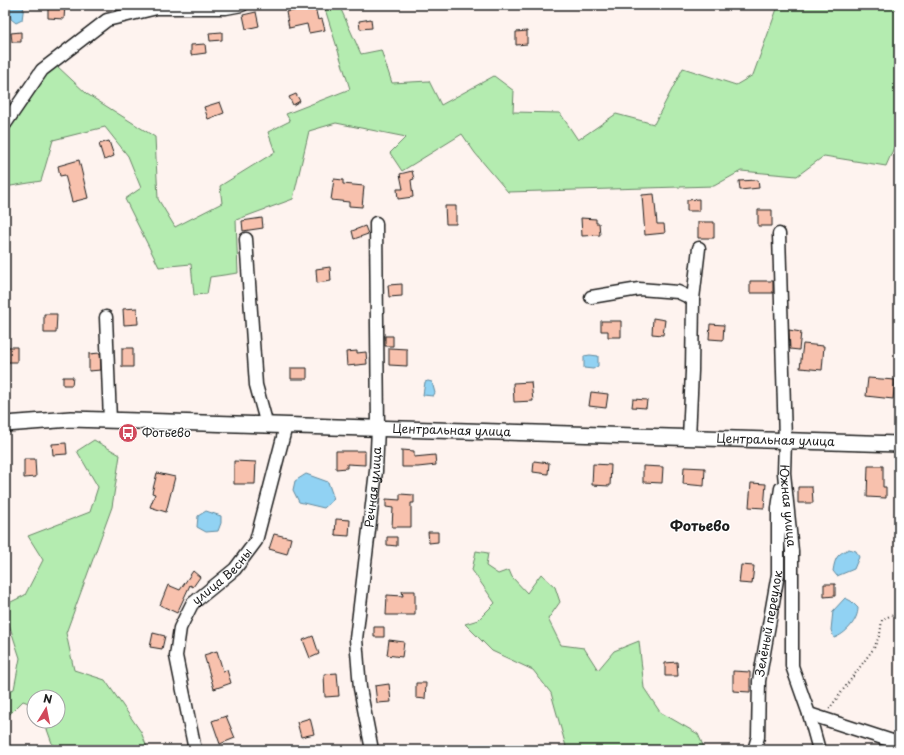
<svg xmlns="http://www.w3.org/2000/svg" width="904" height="755" font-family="'Playpen Sans',sans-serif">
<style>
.green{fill:#b4ecb0;stroke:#688466}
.water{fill:#91d2f3;stroke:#62899d}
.building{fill:#f8c1ad;stroke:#1c1c1c}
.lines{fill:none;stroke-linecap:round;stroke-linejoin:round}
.minor-casing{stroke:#1c1c1c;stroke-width:15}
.major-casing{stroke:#1c1c1c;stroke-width:18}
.path{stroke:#1c1c1c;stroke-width:2;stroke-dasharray:1 3;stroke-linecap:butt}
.minor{stroke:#fff;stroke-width:12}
.major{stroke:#fff;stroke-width:15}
.labels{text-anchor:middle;stroke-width:3;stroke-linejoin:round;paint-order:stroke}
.street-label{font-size:12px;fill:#1c1c1c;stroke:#fff}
.poi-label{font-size:12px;fill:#1c1c1c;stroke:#fff;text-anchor:start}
.quarter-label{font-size:14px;font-weight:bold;fill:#1c1c1c;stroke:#fff}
</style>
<rect width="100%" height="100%" fill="#fef3ef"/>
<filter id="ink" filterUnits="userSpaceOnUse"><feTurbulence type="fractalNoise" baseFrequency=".025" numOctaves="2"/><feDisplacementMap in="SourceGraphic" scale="8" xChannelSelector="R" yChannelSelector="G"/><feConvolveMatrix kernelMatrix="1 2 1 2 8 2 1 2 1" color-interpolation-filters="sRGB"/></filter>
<g filter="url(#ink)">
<path class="green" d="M 339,5 L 361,54 L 381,50 L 392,83 L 429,81 L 441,105 L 494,76 L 514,91 L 513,112 L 560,113 L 578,140 L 616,114 L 654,124 L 683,68 L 736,85 L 753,75 L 778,6 L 781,5 L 899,5 L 899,136 L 886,166 L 824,156 L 797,176 L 741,171 L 714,186 L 508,192 L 475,153 L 462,134 L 402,171 L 390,153 L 406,137 L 336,123 L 309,131 L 293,199 L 236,220 L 238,273 L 210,277 L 207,294 L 194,295 L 191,264 L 159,267 L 125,199 L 141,188 L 128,156 L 105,127 L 53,140 L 41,181 L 5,187 L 5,127 L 30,88 L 57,66 L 87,94 L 155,137 L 158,199 L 175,227 L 222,203 L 220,186 L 275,152 L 268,132 L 290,121 L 286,114 L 350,89 L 325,9 Z
M 94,440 L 120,455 L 112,507 L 66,633 L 74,670 L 105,680 L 141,732 L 148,750 L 51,750 L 53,746 L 44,721 L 58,721 L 58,697 L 34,697 L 34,705 L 23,701 L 5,719 L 5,692 L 14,689 L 20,658 L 5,612 L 5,605 L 25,595 L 43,560 L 28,536 L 90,512 L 98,487 L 77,451 Z
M 476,551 L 488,553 L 486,566 L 498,574 L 509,570 L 512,577 L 527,593 L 541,574 L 555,587 L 560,602 L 548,619 L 561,645 L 584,648 L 598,670 L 614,651 L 639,641 L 644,688 L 660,712 L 698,734 L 705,750 L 567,750 L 551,693 L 533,670 L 492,651 L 465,624 L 478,620 L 495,603 L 472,570 Z"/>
<path class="water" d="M 9,5 L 24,5 L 22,20 L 16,23 L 11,19 Z
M 590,355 L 598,356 L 598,366 L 593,369 L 584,368 L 584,356 Z
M 428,381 L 432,382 L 435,393 L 433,396 L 423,395 L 425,382 Z
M 306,474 L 328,482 L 334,499 L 324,508 L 299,502 L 293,490 L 295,481 Z
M 206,511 L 221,516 L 221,523 L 218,531 L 206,532 L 197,527 L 198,516 Z
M 849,549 L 856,551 L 859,557 L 854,569 L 837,576 L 833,571 C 835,558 837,554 849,549 Z
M 845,598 L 851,601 L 858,608 C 858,620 846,634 834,638 L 831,630 L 833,611 Z"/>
<path class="building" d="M 48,5 L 65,5 L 64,19 L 48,18 Z
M 315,7 L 318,20 L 322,19 L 325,30 L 309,33 L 307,24 L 289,28 L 286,12 Z
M 256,12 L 259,26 L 246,29 L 243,15 Z
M 371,19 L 372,28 L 360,29 L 359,21 Z
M 527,31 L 527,44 L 516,45 L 516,32 Z
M 21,32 L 21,42 L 12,42 L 11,33 Z
M 222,32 L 222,40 L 210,41 L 209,33 Z
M 205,44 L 206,53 L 191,55 L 191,45 Z
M 296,94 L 300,101 L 293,105 L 289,97 Z
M 220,102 L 224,113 L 208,119 L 204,107 Z
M 109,141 L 114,156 L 104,160 L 99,144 Z
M 79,160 L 88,198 L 72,202 L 65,175 L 60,176 L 58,166 Z
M 412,171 L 414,179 L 411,180 L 413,197 L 398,199 L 397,189 L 403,189 L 400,174 Z
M 334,179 L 343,180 L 343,184 L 364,186 L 362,207 L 349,206 L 349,202 L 331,200 Z
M 758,180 L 759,188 L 740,190 L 739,181 Z
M 654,194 L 657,224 L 664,224 L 665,233 L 645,235 L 642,195 Z
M 699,199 L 699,211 L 687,211 L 687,200 Z
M 445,206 L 456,206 L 456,224 L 446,224 Z
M 758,210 L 772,210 L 772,226 L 758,226 Z
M 262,218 L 263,228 L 243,231 L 242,221 Z
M 581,218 L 596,219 L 596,223 L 599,223 L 600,235 L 582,236 Z
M 698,222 L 714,222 L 714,238 L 698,238 Z
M 365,226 L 368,234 L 354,239 L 352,231 Z
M 330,267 L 331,281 L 317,283 L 316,269 Z
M 750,281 L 773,281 L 773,293 L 750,293 Z
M 402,284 L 402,296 L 389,297 L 388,285 Z
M 137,308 L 138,324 L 124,325 L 123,309 Z
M 44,314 L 57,314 L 56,333 L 44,333 Z
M 653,318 L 665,320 L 663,335 L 652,334 Z
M 601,321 L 621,321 L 621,337 L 608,337 L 608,331 L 601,331 Z
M 710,324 L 724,325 L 723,340 L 709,339 Z
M 789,330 L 801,332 L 799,350 L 790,349 Z
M 385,336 L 393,336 L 393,346 L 385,346 Z
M 803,344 L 824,346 L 822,370 L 800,368 Z
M 5,347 L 17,347 L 17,362 L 5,362 Z
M 122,348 L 133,348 L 133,367 L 122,367 Z
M 389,348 L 407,349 L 407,366 L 389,365 Z
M 357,351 L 357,353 L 366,352 L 367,364 L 347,366 L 346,352 Z
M 100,353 L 101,370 L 89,371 L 89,354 Z
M 291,368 L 307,368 L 307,379 L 291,379 Z
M 63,377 L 73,377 L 72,385 L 63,385 Z
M 868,378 L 895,380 L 893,399 L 866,396 Z
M 531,382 L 533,401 L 514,402 L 513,383 Z
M 591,392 L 608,394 L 606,408 L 589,406 Z
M 633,399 L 647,400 L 646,408 L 632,407 Z
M 66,443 L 67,454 L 53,455 L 52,444 Z
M 402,450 L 414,451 L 414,457 L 435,455 L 436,465 L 418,467 L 402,467 Z
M 336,451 L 365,451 L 365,465 L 347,464 L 347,468 L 336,469 Z
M 24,459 L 35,459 L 36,477 L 24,478 Z
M 234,461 L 256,462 L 255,484 L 234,484 Z
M 534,461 L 549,463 L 548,474 L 533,472 Z
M 593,464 L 611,465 L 610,486 L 592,485 Z
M 643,466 L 663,467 L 662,483 L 643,482 Z
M 868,466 L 883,466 L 883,487 L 886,487 L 886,498 L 867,497 Z
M 684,467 L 705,468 L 704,486 L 683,484 Z
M 157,473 L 175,477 L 166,512 L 150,507 L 155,494 L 152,493 Z
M 751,483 L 766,484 L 764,508 L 749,507 Z
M 798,487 L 812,487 L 813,503 L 798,503 Z
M 400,494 L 414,495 L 414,503 L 411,503 L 411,527 L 392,527 L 393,508 L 386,507 L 386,499 L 400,500 Z
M 336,519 L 350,520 L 349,536 L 335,535 Z
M 428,532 L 438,532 L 438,542 L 429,543 Z
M 274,534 L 291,538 L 287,554 L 269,549 Z
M 387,537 L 397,537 L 397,546 L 387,545 Z
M 741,565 L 754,566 L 752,584 L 739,583 Z
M 193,571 L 200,577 L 193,587 L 190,585 L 177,613 L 160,605 L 168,585 L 180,590 Z
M 824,584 L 835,584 L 835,596 L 824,597 Z
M 402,591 L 415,591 L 415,615 L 386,615 L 387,595 L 403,596 Z
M 374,627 L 384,627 L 384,637 L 374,637 Z
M 153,633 L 165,636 L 162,649 L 150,647 Z
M 313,636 L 319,654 L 310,658 L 303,640 Z
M 389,640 L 404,642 L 402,657 L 387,655 Z
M 217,651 L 223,671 L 227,670 L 231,683 L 214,689 L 204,655 Z
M 677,662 L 678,676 L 665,676 L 665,663 Z
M 733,671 L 750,672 L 750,692 L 733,691 Z
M 337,673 L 339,696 L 325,697 L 324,674 Z
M 416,683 L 426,683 L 425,699 L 416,698 Z
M 389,684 L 391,702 L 377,703 L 375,686 Z
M 226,716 L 235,738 L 220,744 L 212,721 Z
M 310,718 L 314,734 L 301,737 L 297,722 Z"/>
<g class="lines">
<g class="minor-casing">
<g id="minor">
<path d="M 5,124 L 42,70 L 107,20 L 157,8 L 226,8 L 242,5"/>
<path id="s1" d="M 779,234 L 785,440 L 784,473 L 792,551 L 792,666 L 809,714 L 819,750"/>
<path d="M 246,239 L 256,385 L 267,425"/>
<path d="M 591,297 L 639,289 L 678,292 L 693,299"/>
<path d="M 106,317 L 110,421"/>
<path d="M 689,438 L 692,371 L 693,299 L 699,248"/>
<path d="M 809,714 L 892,741 L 899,745"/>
<path id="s2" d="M 195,750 L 176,656 L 180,628 L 192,604 L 235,569 L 256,541 L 286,426"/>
<path id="s3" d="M 372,750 L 360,688 L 356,639 L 376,471 L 378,428 L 376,223"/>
<path id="s4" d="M 754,750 L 758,737 L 759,681 L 778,574 L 778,508 L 781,488"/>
</g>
</g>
<g class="major-casing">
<g id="major">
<path id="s5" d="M 5,424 L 71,419 L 899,444"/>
</g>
</g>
<path class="path" d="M 829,709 L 874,648 L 880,634 L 882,620 L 895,613 L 899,613"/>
<use href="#minor" class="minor"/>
<use href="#major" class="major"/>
</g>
</g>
<defs>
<g id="bus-disc" transform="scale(1)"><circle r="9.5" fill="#d1495b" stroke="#fff"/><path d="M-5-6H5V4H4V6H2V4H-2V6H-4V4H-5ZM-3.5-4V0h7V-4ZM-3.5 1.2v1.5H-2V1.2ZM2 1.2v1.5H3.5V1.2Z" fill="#fff"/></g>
</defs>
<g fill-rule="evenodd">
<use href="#bus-disc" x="128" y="433"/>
</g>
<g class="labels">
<g class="street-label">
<text dy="4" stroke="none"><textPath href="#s5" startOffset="447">Центральная улица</textPath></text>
<text dy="4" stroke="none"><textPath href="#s5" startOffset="771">Центральная улица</textPath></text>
<text dy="4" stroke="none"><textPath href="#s3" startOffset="265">Речная улица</textPath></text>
<text dy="4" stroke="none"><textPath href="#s1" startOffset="272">Южная улица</textPath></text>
<text dy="4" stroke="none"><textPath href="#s2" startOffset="192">улица Весны</textPath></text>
<text dy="4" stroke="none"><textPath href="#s4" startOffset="128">Зелёный переулок</textPath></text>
</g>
<g class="poi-label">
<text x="142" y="437">Фотьево</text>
</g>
<g class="quarter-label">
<text x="700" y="531">Фотьево</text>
</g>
</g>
<rect width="904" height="755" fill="none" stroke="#fff" stroke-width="20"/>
<rect x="10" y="10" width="884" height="735" fill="none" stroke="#1c1c1c" stroke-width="1.5" filter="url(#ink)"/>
<g transform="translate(46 709) rotate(10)"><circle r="19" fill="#ffffff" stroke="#a4a4a4"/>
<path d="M0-3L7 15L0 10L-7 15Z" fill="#d1495b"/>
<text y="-6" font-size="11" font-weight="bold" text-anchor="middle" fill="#1c1c1c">N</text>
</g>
</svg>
